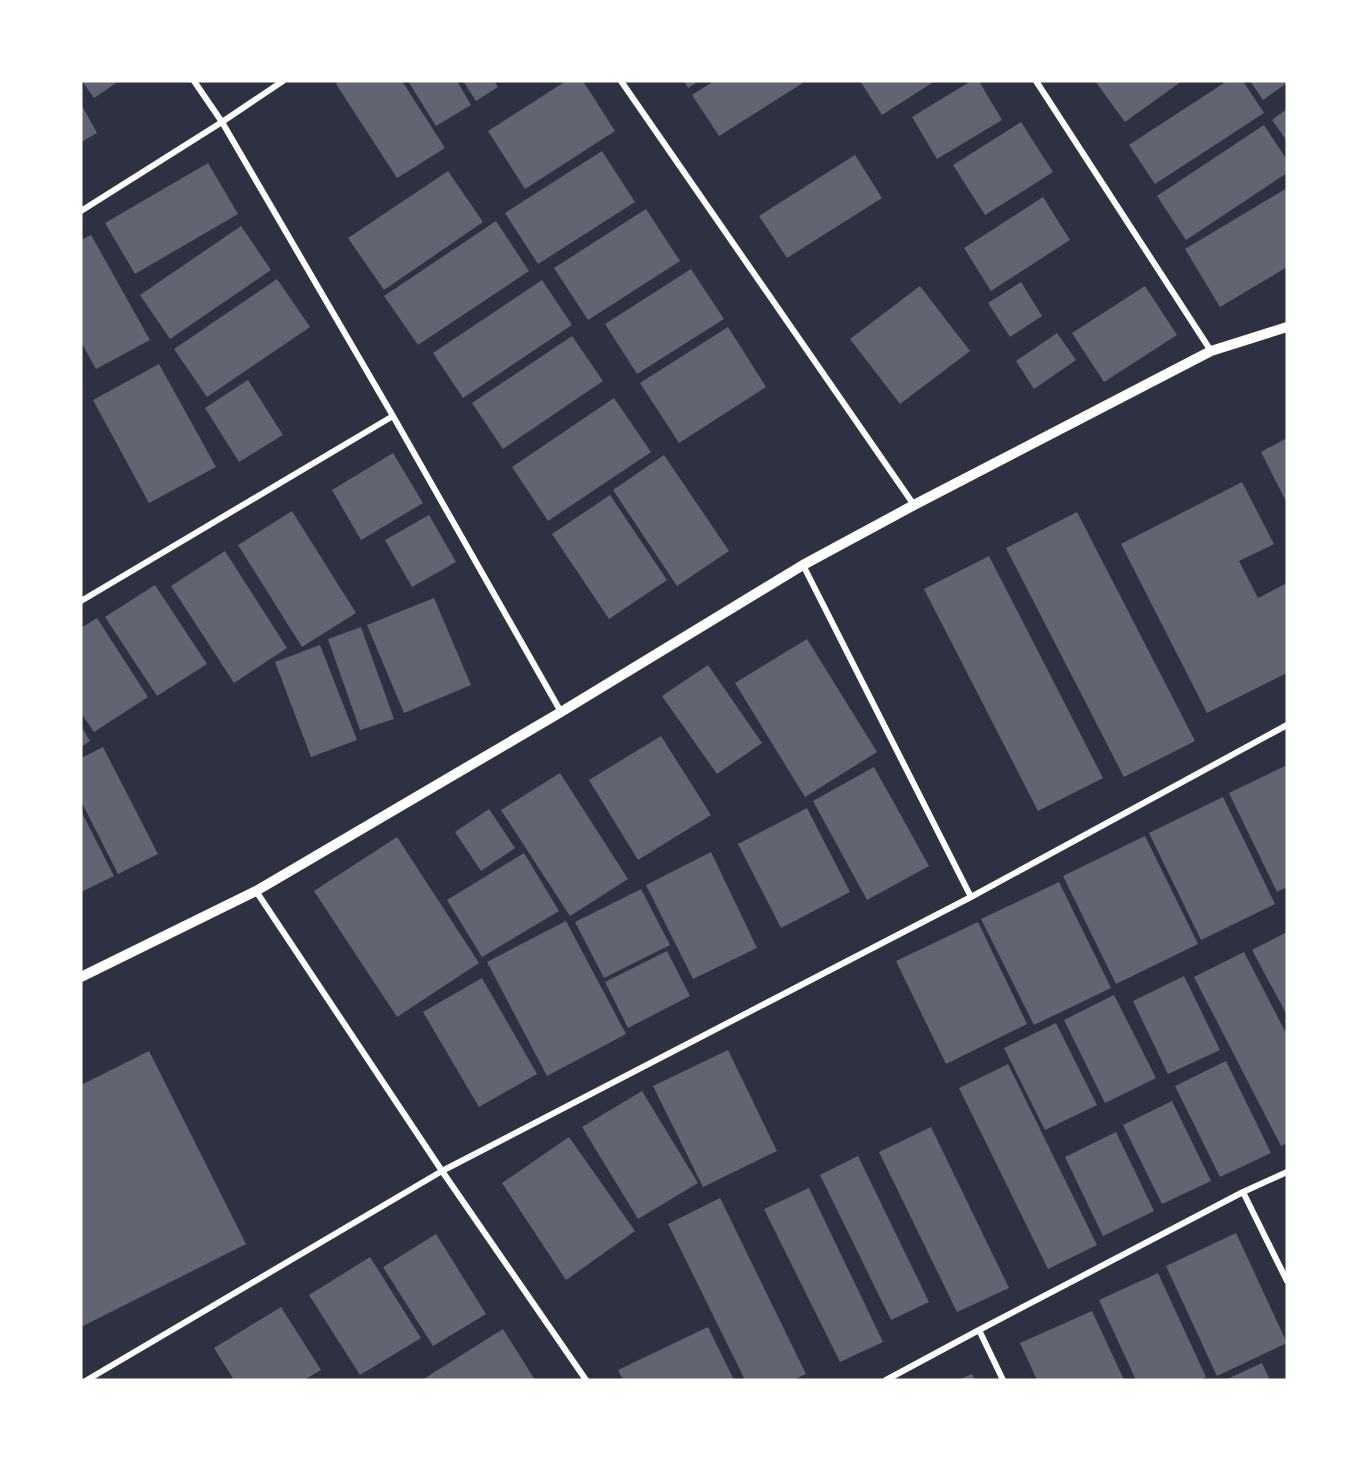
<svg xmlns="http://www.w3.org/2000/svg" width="1368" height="1461" font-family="Manrope,sans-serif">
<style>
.building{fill:#626471}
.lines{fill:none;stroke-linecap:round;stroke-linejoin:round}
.minor{stroke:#fff;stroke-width:6}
.tertiary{stroke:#fff;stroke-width:10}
</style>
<rect width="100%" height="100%" fill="#2d3142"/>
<path class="building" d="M 82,81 L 119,81 L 94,98 Z
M 340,81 L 402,81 L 445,148 L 397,178 L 336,84 Z
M 408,81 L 457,81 L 471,105 L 436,126 Z
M 463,81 L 494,81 L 498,87 L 476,101 Z
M 566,81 L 583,81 L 615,131 L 525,189 L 488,131 Z
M 684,81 L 699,81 L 688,88 Z
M 714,81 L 806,81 L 719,136 L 692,95 Z
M 860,81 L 935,81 L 882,115 Z
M 971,81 L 979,81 L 1002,120 L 937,159 L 912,117 Z
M 1095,81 L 1182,81 L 1125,122 Z
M 1227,81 L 1243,81 L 1264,113 L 1155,184 L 1129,145 Z
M 1250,81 L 1287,81 L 1287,83 L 1263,100 Z
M 81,104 L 97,133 L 81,142 Z
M 1287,109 L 1287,141 L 1272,120 Z
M 1021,122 L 1053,172 L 985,215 L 953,165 Z
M 1264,125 L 1287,160 L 1287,173 L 1186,240 L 1157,196 Z
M 602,151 L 635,202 L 538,264 L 505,213 Z
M 855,155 L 882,198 L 787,258 L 759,216 Z
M 208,163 L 238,214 L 135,274 L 105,223 Z
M 448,171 L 483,222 L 384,290 L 348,238 Z
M 1287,188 L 1287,267 L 1220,307 L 1185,249 Z
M 1043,197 L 1070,240 L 991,291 L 964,248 Z
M 646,209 L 680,261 L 588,320 L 554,268 Z
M 496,221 L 529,271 L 418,345 L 384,296 Z
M 241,226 L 271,270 L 170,339 L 140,295 Z
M 91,235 L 150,340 L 96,369 L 81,342 L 81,240 Z
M 691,269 L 724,319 L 637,374 L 605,324 Z
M 277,279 L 310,327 L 207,397 L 174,349 Z
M 542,280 L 572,325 L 463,398 L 433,353 Z
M 1021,282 L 1042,316 L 1010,337 L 988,303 Z
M 920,286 L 970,351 L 900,404 L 850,339 Z
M 1145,286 L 1177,335 L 1104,382 L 1072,333 Z
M 728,327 L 766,387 L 679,443 L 640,383 Z
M 1057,333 L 1076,360 L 1034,389 L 1016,361 Z
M 572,336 L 603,381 L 503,449 L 472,403 Z
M 159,364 L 216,467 L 149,503 L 93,400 Z
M 248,380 L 283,435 L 239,462 L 205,408 Z
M 614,398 L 651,452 L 548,521 L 512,467 Z
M 1287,438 L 1287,503 L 1261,452 Z
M 393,453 L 423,503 L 361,540 L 332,490 Z
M 664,455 L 729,551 L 677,586 L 613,490 Z
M 1242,482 L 1274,544 L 1239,561 L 1258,598 L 1287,583 L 1287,673 L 1207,713 L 1121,544 Z
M 610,495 L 667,580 L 609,619 L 552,534 Z
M 292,511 L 356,613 L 302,647 L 238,545 Z
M 1077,512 L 1195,741 L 1124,777 L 1006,548 Z
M 429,515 L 456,562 L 412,587 L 385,540 Z
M 225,551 L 287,648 L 234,683 L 171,586 Z
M 989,556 L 1103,778 L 1038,811 L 924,589 Z
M 155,585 L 207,664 L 157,696 L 105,617 Z
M 434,598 L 471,685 L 404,713 L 367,625 Z
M 97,618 L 148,697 L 94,732 L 81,713 L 81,628 Z
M 361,627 L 394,719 L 360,730 L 328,639 Z
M 807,639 L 877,752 L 805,797 L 735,683 Z
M 320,645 L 357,740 L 311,757 L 275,662 Z
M 708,665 L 762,743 L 717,774 L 662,696 Z
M 81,726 L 90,741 L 81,747 Z
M 661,736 L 711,815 L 638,860 L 589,780 Z
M 103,747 L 158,854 L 118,874 L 81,801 L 81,758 Z
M 1287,765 L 1287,887 L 1277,892 L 1229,793 Z
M 874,767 L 929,866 L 867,900 L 813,801 Z
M 560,773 L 628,879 L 570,916 L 501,810 Z
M 1223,797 L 1275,904 L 1201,940 L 1149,833 Z
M 807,808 L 850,892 L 781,928 L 738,844 Z
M 489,809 L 515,848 L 481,871 L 455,832 Z
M 81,811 L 114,876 L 81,892 Z
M 1145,836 L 1198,944 L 1116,984 L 1063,876 Z
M 397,837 L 479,963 L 397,1017 L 314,891 Z
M 711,852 L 757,948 L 693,979 L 646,885 Z
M 524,853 L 559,911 L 482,957 L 447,900 Z
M 1059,882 L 1111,988 L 1034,1025 L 981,919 Z
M 641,889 L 670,945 L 604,978 L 575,922 Z
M 566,921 L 626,1034 L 547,1076 L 487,962 Z
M 978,922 L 1027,1024 L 946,1064 L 896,961 Z
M 1287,932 L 1287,1015 L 1252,950 Z
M 667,951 L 690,996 L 628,1028 L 605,982 Z
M 1244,952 L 1287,1035 L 1287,1143 L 1281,1146 L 1194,977 Z
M 1184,976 L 1220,1050 L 1168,1074 L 1133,1001 Z
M 482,978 L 537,1074 L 479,1107 L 423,1012 Z
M 1114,995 L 1156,1078 L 1105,1103 L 1064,1020 Z
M 1056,1023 L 1097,1105 L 1045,1130 L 1004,1048 Z
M 728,1050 L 777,1151 L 703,1187 L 653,1086 Z
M 149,1051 L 246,1244 L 81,1327 L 81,1085 Z
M 1226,1061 L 1271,1153 L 1220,1177 L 1175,1086 Z
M 1008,1064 L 1097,1245 L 1048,1269 L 959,1088 Z
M 642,1091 L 698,1183 L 638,1219 L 582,1127 Z
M 1172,1101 L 1211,1181 L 1162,1204 L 1123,1125 Z
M 931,1127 L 1009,1288 L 957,1312 L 879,1152 Z
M 1116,1132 L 1154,1211 L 1103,1236 L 1065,1157 Z
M 569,1137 L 635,1231 L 566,1280 L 502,1183 Z
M 858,1156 L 929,1302 L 891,1320 L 820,1175 Z
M 809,1188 L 883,1342 L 840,1362 L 764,1209 Z
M 720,1198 L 806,1374 L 793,1380 L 745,1380 L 668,1224 Z
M 1236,1233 L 1287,1343 L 1217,1376 L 1166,1266 Z
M 436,1234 L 486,1314 L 433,1346 L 383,1267 Z
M 370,1257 L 421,1338 L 360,1375 L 309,1295 Z
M 1158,1273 L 1206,1377 L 1199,1380 L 1136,1380 L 1099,1300 Z
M 281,1307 L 321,1370 L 304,1380 L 234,1380 L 214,1348 Z
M 1092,1311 L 1124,1380 L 1037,1380 L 1020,1343 Z
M 708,1327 L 734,1380 L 623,1380 L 618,1370 Z
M 503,1329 L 535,1380 L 422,1380 Z
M 1262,1363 L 1270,1380 L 1225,1380 Z
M 972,1374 L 975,1380 L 958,1380 Z"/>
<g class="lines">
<path class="minor" d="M 194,81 L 222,122 L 393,416 L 561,712
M 621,81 L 914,505
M 1036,81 L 1211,351
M 81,211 L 222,122 L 283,81
M 803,565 L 971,897
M 81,601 L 393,416
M 256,891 L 442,1171 L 586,1380
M 1243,1192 L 1287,1281
M 979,1330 L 1003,1380
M 87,1380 L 442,1171 L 971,897 L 1287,725
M 886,1380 L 979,1330 L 1243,1192 L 1287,1172"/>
<path class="tertiary" d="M 81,977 L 256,891 L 561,712 L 803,565 L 914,505 L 1211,351 L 1287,327"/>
</g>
<rect width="1368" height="1461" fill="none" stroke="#ffffff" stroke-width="165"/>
</svg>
